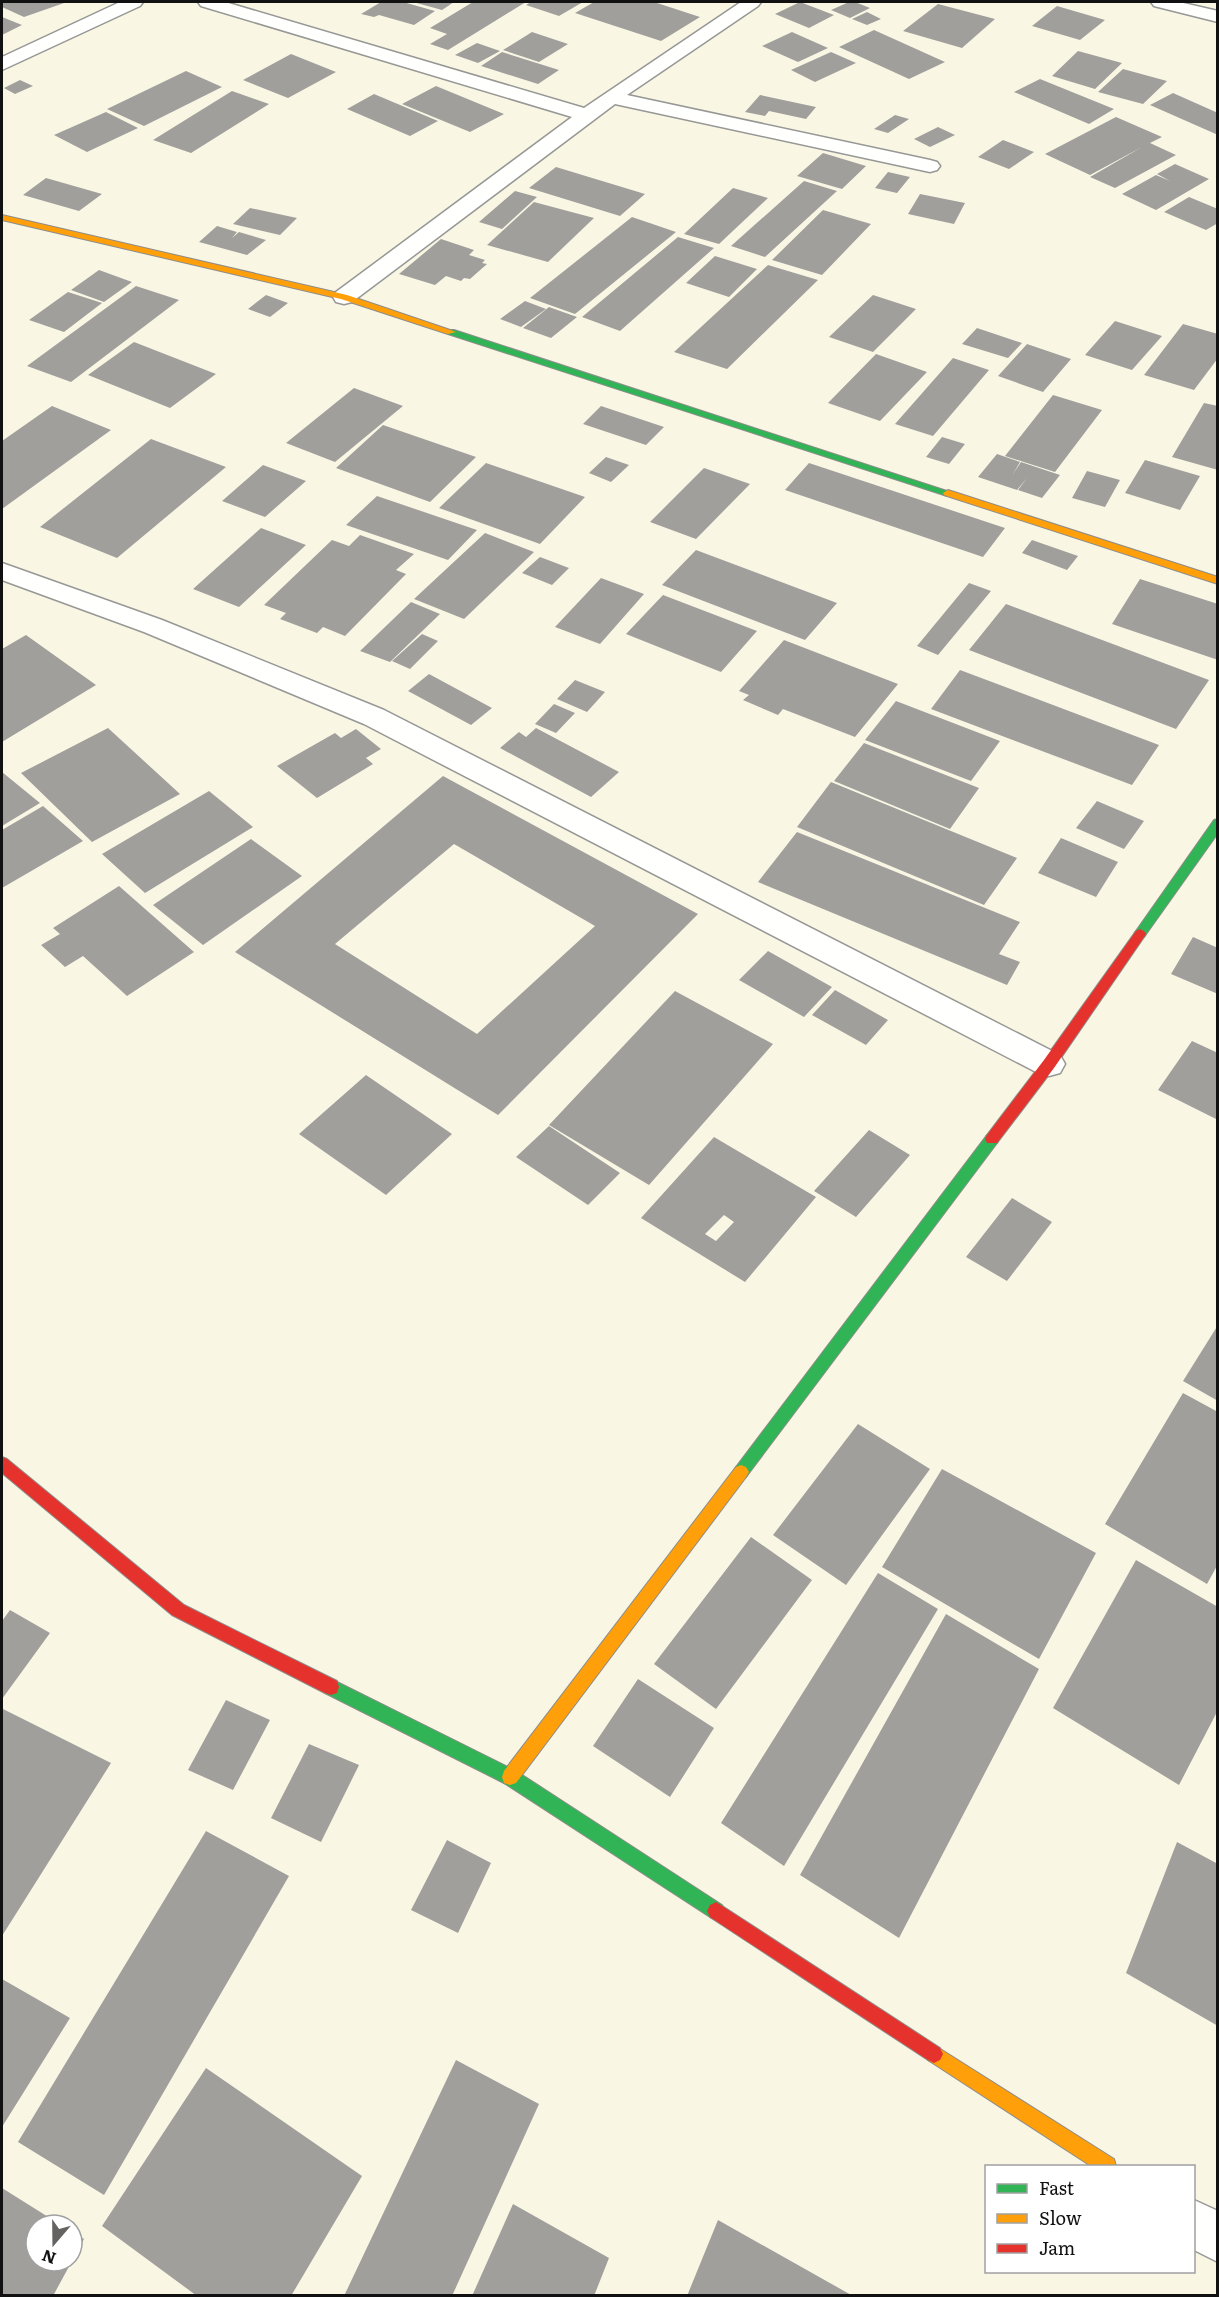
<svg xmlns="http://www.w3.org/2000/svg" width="1219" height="2297" font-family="Literata,serif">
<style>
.farmland{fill:#f9f7e4;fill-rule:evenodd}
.building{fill:#a19f9c;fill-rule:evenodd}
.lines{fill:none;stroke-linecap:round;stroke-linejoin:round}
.street-casing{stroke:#979795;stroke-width:3}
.fast-casing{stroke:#8e8d8b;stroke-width:2}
.slow-casing{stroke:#8e8d8b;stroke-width:2}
.jam-casing{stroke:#8e8d8b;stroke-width:2}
.street{fill:#fffffe;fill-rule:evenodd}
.fast{fill:#30b455;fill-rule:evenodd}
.slow{fill:#ff9f0a;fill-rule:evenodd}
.jam{fill:#e5322d;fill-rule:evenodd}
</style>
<rect width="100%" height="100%" fill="#fdfcf7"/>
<path class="farmland" d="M 2,2 L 1217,2 L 1217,2295 L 2,2296 ZM 986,2166 L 1194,2166 L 1194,2272 L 986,2272 ZM 36,2225 L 72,2225 L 72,2261 L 36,2261 Z"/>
<path class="building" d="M 2,2 L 67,2 L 24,17 L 2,7 Z
M 381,2 L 403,2 L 435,11 L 414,25 L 379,15 L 374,17 L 361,14 Z
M 413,2 L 454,2 L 442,10 Z
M 473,2 L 526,2 L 448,50 L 430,44 L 447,34 L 430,28 Z
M 531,2 L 583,2 L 559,16 L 526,5 Z
M 594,2 L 654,2 L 700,17 L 661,41 L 575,13 Z
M 800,2 L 834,15 L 809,28 L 775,14 Z
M 849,2 L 855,2 L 870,8 L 850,18 L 831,10 Z
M 938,4 L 995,19 L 962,48 L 903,31 Z
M 1057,6 L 1105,20 L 1080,40 L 1032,26 Z
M 867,12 L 881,19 L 867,25 L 852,19 Z
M 2,17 L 22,25 L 2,35 Z
M 874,30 L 945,62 L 909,79 L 839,47 Z
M 532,32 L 568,44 L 539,62 L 503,50 Z
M 792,32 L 828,48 L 798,62 L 762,46 Z
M 477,43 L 500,51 L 478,63 L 455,55 Z
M 1078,51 L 1122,63 L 1095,89 L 1052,76 Z
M 502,52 L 559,70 L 538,84 L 481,66 Z
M 831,52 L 856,63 L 815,82 L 791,70 Z
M 291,54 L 336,72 L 288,98 L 243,80 Z
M 1123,69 L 1167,81 L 1143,104 L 1098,92 Z
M 186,71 L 222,87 L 144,126 L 107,109 Z
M 1040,79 L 1114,109 L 1089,124 L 1014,92 Z
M 20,80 L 33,86 L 15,94 L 4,88 Z
M 436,86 L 504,114 L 470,132 L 402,104 Z
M 232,91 L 269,104 L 191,153 L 153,140 Z
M 1173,93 L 1218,113 L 1218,135 L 1150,105 Z
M 374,94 L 438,121 L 410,136 L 347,109 Z
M 760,95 L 816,107 L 806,119 L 769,111 L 765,116 L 745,112 Z
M 106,112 L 138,128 L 87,152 L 54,135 Z
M 895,115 L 909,119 L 888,133 L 874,129 Z
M 1116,117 L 1162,137 L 1150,143 L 1176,155 L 1115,188 L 1090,177 L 1142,147 L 1090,175 L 1045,154 Z
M 938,127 L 955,135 L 930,147 L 914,139 Z
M 1003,140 L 1034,152 L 1009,169 L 978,157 Z
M 823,153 L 866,166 L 842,189 L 797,176 Z
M 1175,164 L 1209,179 L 1156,210 L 1122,194 L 1156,175 L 1170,181 L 1157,174 Z
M 556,167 L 645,194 L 620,216 L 529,188 Z
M 888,172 L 910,177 L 897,193 L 875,188 Z
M 46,178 L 102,194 L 79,211 L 23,195 Z
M 804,181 L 837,191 L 765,257 L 731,246 Z
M 733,188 L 768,198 L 719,244 L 684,234 Z
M 515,191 L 537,197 L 502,229 L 479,222 Z
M 920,194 L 965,203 L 954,224 L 908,214 Z
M 1189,197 L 1218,209 L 1218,223 L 1206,230 L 1164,212 Z
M 534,202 L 594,218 L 548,262 L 487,245 Z
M 250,208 L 297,218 L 280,235 L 233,224 Z
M 823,210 L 871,224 L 822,275 L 772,260 Z
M 632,217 L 676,232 L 575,314 L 530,298 Z
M 217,226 L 237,232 L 232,238 L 239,232 L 266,240 L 247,255 L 199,242 Z
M 678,237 L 714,248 L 620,331 L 582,317 Z
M 441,239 L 474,250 L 469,255 L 485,260 L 482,263 L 487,264 L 470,279 L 464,278 L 461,281 L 446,276 L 435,285 L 399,274 Z
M 715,256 L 757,269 L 729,297 L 686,283 Z
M 768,265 L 818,280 L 727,369 L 674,352 Z
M 99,270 L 132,282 L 104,302 L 71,290 Z
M 136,286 L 179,300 L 71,382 L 27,366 Z
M 68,292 L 102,303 L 64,332 L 29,320 Z
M 266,295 L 288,303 L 270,317 L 248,309 Z
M 873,295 L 916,309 L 873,352 L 829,337 Z
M 525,301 L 546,309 L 521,327 L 500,319 Z
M 549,307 L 577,317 L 551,338 L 523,328 Z
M 1115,321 L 1162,336 L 1132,370 L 1085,355 Z
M 1183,324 L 1218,334 L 1218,358 L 1194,390 L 1144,375 Z
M 977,328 L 1022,343 L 1008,358 L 962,344 Z
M 134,342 L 216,374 L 170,408 L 88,375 Z
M 1027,344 L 1071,359 L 1043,392 L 998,376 Z
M 876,354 L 927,372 L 880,421 L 828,403 Z
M 953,358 L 989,370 L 933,436 L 895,424 Z
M 354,388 L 403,406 L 335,462 L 286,443 Z
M 1053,395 L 1102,410 L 1055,472 L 1005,456 Z
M 1204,403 L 1218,406 L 1218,470 L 1172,457 Z
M 52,406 L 111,430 L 2,509 L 2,441 Z
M 601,406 L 664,427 L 646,445 L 583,424 Z
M 383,425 L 476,457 L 430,502 L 336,468 Z
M 942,437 L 965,444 L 949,464 L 926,457 Z
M 151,439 L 226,467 L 117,558 L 40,527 Z
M 997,454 L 1020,462 L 1013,474 L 1021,462 L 1060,475 L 1042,498 L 1018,490 L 1027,478 L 1017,490 L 978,477 Z
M 606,457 L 629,465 L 611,482 L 589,473 Z
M 1145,460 L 1200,476 L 1180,510 L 1125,493 Z
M 486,463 L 585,497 L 540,544 L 439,508 Z
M 809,463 L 1005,528 L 983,557 L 785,490 Z
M 263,465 L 306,481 L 265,517 L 222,501 Z
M 704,468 L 750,484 L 696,539 L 650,522 Z
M 1087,471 L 1120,480 L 1105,507 L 1072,498 Z
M 377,496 L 477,530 L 448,560 L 346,525 Z
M 261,528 L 306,545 L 239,607 L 193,589 Z
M 485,533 L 534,552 L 464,619 L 414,599 Z
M 360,535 L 414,554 L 396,570 L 406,574 L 345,636 L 323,627 L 317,633 L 280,619 L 286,613 L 264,605 L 332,540 L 349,546 Z
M 1032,540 L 1078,556 L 1067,570 L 1022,553 Z
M 696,550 L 837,603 L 805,640 L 662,585 Z
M 540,557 L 569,568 L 552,585 L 522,573 Z
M 601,578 L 644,594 L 600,644 L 555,627 Z
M 1140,579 L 1218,604 L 1218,660 L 1112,624 Z
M 969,583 L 991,591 L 938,655 L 917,646 Z
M 663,595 L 757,631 L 721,672 L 626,634 Z
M 411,602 L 440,614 L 390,662 L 360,651 Z
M 1006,604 L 1209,680 L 1176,729 L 969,650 Z
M 422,634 L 438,641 L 410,669 L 392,661 Z
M 26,635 L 96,685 L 2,742 L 2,649 Z
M 784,640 L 898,684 L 855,737 L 783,709 L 778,715 L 743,700 L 749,695 L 739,691 Z
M 960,670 L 1159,745 L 1132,785 L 931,709 Z
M 429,674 L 492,708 L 471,725 L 408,691 Z
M 575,680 L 605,692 L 587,712 L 557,699 Z
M 896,701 L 1000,741 L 971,781 L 865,740 Z
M 554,704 L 575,713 L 556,733 L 535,724 Z
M 108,728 L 180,794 L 92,842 L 21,773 Z
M 536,728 L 619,772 L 591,797 L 500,748 L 519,732 L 526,737 Z
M 356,729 L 381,749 L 366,758 L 373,764 L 317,798 L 277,766 L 335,733 L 341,738 Z
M 864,743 L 979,788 L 950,829 L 834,781 Z
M 2,772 L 40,803 L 2,826 Z
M 443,776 L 698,914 L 498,1115 L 235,952 ZM 454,844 L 595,926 L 477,1034 L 335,944 Z
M 831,782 L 1017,858 L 984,905 L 797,827 Z
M 209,791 L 253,827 L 145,893 L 102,854 Z
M 1097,801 L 1144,821 L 1124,849 L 1076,828 Z
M 43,806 L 83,841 L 2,888 L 2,830 Z
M 797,832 L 1020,922 L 999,954 L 1020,962 L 1007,985 L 758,882 Z
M 1061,838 L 1118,862 L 1096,897 L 1038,873 Z
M 251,839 L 302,876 L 203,945 L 153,905 Z
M 119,886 L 194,952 L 127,996 L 83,956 L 65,967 L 41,945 L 60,934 L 53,928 Z
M 1193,937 L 1218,948 L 1218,994 L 1171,974 Z
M 768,951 L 832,987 L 804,1017 L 739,980 Z
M 835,990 L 888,1020 L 866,1045 L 812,1015 Z
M 675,991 L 773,1044 L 649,1185 L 549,1125 Z
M 1192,1041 L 1218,1053 L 1218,1120 L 1158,1090 Z
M 366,1075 L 452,1134 L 386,1195 L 299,1134 Z
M 549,1126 L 620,1173 L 588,1205 L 516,1157 Z
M 869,1130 L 910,1155 L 856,1217 L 814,1191 Z
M 714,1137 L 816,1197 L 745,1282 L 641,1218 ZM 724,1215 L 734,1222 L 716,1241 L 705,1234 Z
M 1012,1198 L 1052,1222 L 1007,1281 L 966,1257 Z
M 1218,1325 L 1218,1401 L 1183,1381 Z
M 1183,1393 L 1218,1412 L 1218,1564 L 1207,1584 L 1105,1524 Z
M 858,1424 L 930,1469 L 846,1585 L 773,1535 Z
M 942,1469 L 1096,1553 L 1039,1659 L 882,1567 Z
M 751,1537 L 812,1580 L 716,1709 L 654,1664 Z
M 1136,1560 L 1218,1607 L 1218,1710 L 1179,1785 L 1053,1708 Z
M 878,1573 L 938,1609 L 784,1866 L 721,1823 Z
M 10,1610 L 50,1633 L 2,1699 L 2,1621 Z
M 946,1614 L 1039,1669 L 899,1938 L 800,1875 Z
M 638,1679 L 714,1728 L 670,1797 L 593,1746 Z
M 226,1700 L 270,1720 L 233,1790 L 188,1770 Z
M 3,1709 L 111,1763 L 2,1936 L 2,1711 Z
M 309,1744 L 359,1765 L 321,1842 L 271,1818 Z
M 206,1831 L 289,1876 L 104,2195 L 18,2142 Z
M 447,1840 L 491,1863 L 458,1933 L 411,1910 Z
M 1177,1842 L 1218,1864 L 1218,2026 L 1126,1973 Z
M 2,1979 L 70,2018 L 2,2127 Z
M 456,2060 L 539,2104 L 452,2296 L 344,2296 Z
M 206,2068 L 362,2176 L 291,2296 L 197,2296 L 102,2226 Z
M 2,2188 L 61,2225 L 36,2225 L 36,2261 L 72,2261 L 53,2296 L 2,2296 Z
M 513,2204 L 609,2258 L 594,2296 L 472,2296 Z
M 718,2220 L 853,2296 L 687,2296 Z
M 72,2231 L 84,2239 L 72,2261 Z"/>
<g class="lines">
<g class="street-casing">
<path id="street" d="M 120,2 L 143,2 L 140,6 L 2,70 L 2,57 Z
M 198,2 L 225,2 L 584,108 L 741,2 L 761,2 L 758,6 L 627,95 L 930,160 L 937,162 L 940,166 L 937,170 L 930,172 L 615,104 L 352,302 L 344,304 L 336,302 L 333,297 L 336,292 L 572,117 L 201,6 Z
M 1151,2 L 1179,2 L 1218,11 L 1218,22 L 1154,6 Z
M 2,563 L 162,620 L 384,710 L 1060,1055 L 1065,1064 L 1060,1073 L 1049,1076 L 1038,1073 L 364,724 L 144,632 L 2,580 Z
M 1194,2200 L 1218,2211 L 1218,2262 L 1194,2250 Z"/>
</g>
<g class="fast-casing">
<path id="fast" d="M 448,330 L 454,330 L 953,493 L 948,496 L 944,495 L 448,334 Z
M 1218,819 L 1218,833 L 1144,937 L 1136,937 L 1134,934 L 1136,931 L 1214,820 Z
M 992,1134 L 997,1135 L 999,1139 L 997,1143 L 746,1477 L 741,1479 L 736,1477 L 733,1472 L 736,1467 L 987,1135 Z
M 331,1679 L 516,1771 L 722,1905 L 725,1911 L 722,1917 L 716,1920 L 710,1917 L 504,1783 L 325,1693 L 323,1687 L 325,1681 Z"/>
</g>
<g class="slow-casing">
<path id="slow" d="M 2,215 L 347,295 L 456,332 L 448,334 L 341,299 L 2,220 Z
M 948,490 L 1218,577 L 1218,584 L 944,495 L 943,493 Z
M 741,1465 L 746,1467 L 749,1472 L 746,1477 L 516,1783 L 510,1785 L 504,1783 L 502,1777 L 504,1771 L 736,1467 Z
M 934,2045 L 1114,2159 L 1116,2166 L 1091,2166 L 928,2060 L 925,2054 L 928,2048 Z"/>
</g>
<g class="jam-casing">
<path id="jam" d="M 1140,929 L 1144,931 L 1146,934 L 1144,937 L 1054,1068 L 997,1143 L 987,1143 L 985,1139 L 987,1135 L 1044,1060 L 1136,931 Z
M 2,1457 L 7,1459 L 184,1605 L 337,1681 L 339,1687 L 337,1693 L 331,1695 L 325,1693 L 172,1615 L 2,1473 Z
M 716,1902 L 940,2048 L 943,2054 L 940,2060 L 934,2063 L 928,2060 L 710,1917 L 707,1911 L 710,1905 Z"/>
</g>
<use href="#street" class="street"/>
<use href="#fast" class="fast"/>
<use href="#slow" class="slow"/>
<use href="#jam" class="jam"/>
</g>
<rect width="1219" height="2297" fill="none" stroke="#111111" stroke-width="6"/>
<rect x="985" y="2165" width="210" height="108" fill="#ffffff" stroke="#a0a0a0" stroke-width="1.5"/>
<rect x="997" y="2184" width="30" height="9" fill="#30b455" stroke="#a0a0a0" stroke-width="1.5"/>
<text x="1039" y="2195" font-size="18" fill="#111111">Fast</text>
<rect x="997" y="2214" width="30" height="9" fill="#ff9f0a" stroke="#a0a0a0" stroke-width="1.5"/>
<text x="1039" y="2225" font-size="18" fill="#111111">Slow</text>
<rect x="997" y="2244" width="30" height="9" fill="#e5322d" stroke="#a0a0a0" stroke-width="1.5"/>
<text x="1039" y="2255" font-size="18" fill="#111111">Jam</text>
<g transform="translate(54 2243) rotate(200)"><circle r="28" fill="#ffffff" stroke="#a0a0a0" stroke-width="1.5"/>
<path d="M0-4.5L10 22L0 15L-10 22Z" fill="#646362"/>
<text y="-9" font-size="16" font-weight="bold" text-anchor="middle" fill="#111111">N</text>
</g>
</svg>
